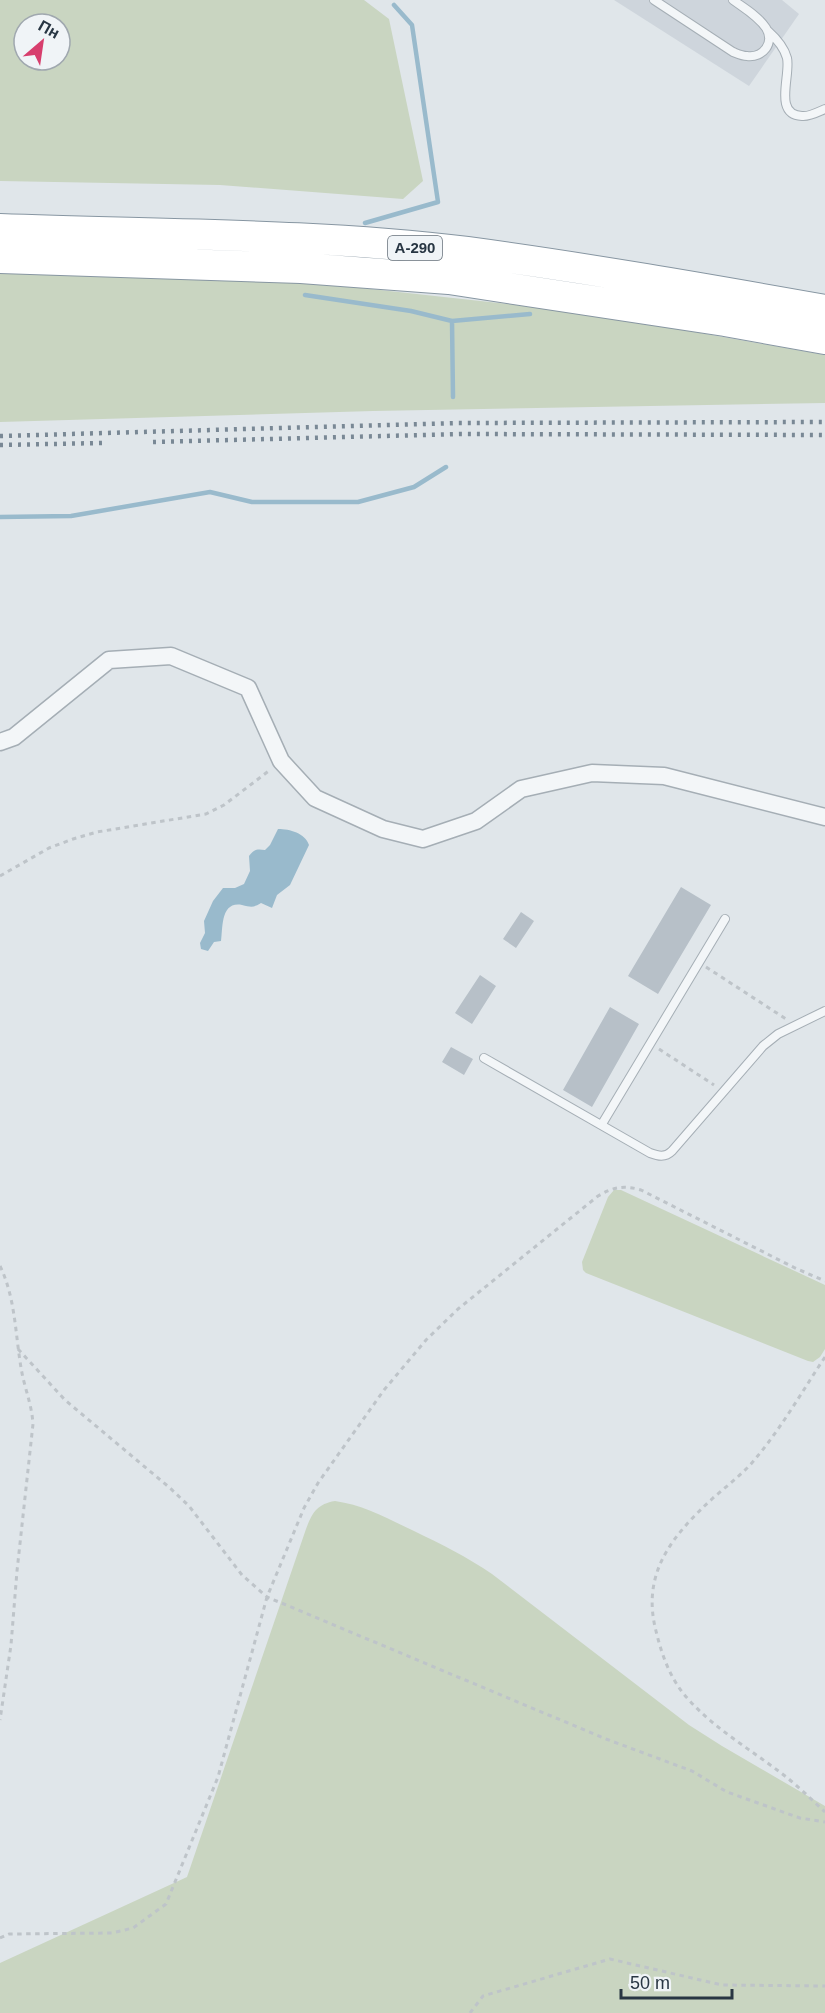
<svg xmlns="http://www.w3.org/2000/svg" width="825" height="2013" font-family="Helvetica,sans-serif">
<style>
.built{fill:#ced5dc}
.green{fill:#c9d5c1;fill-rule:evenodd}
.water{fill:#99bacc}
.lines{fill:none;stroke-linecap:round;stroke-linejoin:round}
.stream{stroke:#99bacc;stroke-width:4.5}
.building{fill:#b7c0c8}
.lane-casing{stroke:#a5aeb5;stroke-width:10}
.street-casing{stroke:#a5aeb5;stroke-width:19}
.highway-casing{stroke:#8796a2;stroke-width:32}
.path{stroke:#bec4c9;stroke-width:3;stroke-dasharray:4.5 4.5;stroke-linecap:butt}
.lane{stroke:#f3f6f8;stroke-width:8}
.street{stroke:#f3f6f8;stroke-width:16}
.highway{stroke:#fff;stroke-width:30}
.rail{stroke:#798895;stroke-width:4.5;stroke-dasharray:3 6;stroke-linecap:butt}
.labels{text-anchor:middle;stroke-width:5;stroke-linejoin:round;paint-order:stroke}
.shield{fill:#f0f4f7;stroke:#646f79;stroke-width:1.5}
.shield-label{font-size:15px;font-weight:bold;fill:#283643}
</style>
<rect width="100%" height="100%" fill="#e0e6ea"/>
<path class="built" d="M 614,0 L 782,0 L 799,14 L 749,86 Z"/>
<path class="green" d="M 0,0 L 364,0 L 389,19 L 423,181 L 403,199 L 220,185 L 0,181 ZM 24,24 L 60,24 L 60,60 L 24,60 Z
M 0,265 L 159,273 L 362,288 L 582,312 L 825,355 L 825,403 L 373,411 L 0,422 Z
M 614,1190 L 621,1190 L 825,1285 L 825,1349 L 820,1357 L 813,1362 L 808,1361 L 586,1273 L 583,1270 L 582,1262 L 608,1197 Z
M 335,1501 C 364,1505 388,1519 414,1531 C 441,1544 467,1557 492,1574 L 689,1725 L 722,1746 L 825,1806 L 825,2013 L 0,2013 L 0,1963 L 187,1877 L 306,1529 C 312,1513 317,1504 335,1501 Z"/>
<path class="water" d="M 278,829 C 290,829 305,833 309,845 L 290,885 L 277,895 L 272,908 L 261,903 C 253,908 251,907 242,905 C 220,901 223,929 221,941 L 214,942 L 208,951 L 201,949 L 200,943 L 205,933 L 204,921 L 213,901 L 223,888 L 235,888 L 244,884 L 250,871 L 249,856 C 254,849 257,849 265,850 L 270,845 Z"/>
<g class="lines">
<path class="stream" d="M 365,223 L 438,202 L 412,25 L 394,5
M 305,295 L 411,311 L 452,321 L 530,314
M 452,321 L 453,397
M 0,517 L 71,516 L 210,492 L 252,502 L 358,502 L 414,487 L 446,467"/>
</g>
<path class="building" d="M 681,887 L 711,905 L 658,994 L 628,976 Z
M 521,912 L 534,921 L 516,948 L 503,939 Z
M 480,975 L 496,986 L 472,1024 L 455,1013 Z
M 610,1007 L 639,1024 L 592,1107 L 563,1090 Z
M 451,1047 L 473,1059 L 464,1075 L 442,1062 Z"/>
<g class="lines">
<g class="lane-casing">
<path id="lane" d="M 654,0 L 733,52 C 738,54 742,56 747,56 C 763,58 775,43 766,28 C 758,16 744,8 733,0
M 768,31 C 777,39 784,47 787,58 C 791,75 773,115 802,116 C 809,117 818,112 825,109
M 484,1058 L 650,1153 C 658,1156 665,1158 672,1151 L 763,1046 L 778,1034 L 825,1011
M 602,1124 L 725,919"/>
</g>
<g class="street-casing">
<path id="street" d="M 0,742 L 14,737 L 109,660 L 171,656 L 248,688 L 281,761 L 315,798 L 383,829 L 423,839 L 476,821 L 521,789 L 592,773 L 664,776 L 825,817"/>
</g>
<g class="highway-casing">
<path id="highway" d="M 0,229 C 156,235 312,233 467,252 C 586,268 706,289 825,310
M 0,258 L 301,268 L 449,279 L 725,321 L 825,339"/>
</g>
<path class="path" d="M 0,876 L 49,848 L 73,839 L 97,832 L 206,814 L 224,805 L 270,770
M 706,967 L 786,1019
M 659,1049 L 714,1085
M 0,1266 C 17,1301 15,1341 23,1378 C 27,1394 32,1408 33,1424 L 17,1571 L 11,1645 L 0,1720
M 18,1349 L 65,1400 L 170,1488 L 189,1506 L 242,1575 L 267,1597 L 606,1739 L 692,1771 L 727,1792 L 800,1818 L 825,1822
M 825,1357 C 803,1390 782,1427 756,1458 C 744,1473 728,1485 713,1498 C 672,1536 641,1573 656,1631 C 662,1656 671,1681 689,1700 C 716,1730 753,1751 785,1776 C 799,1787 812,1800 825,1812
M 0,1938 L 9,1934 L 112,1933 L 133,1928 L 166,1904 L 218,1777 L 267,1597 L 304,1508 L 318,1483 L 384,1390 L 426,1340 L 458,1309 L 598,1196 C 613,1187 624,1185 641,1190 L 795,1268 L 825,1281
M 470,2013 L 483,1996 L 610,1959 L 722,1985 L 825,1986"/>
<use href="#lane" class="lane"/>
<use href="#street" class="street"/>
<use href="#highway" class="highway"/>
<path class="rail" d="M 0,436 L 458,423 L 825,422
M 153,442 L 461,434 L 825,435
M 0,445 L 102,443"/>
</g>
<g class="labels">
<rect class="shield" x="388" y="236" width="54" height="24" rx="4.5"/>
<g class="shield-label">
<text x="415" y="253">А-290</text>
</g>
</g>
<g transform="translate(42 42) rotate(29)"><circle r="28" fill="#f0f4f7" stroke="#a0a8af" stroke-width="1.5"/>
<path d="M0-4.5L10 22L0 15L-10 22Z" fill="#d73e6d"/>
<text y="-9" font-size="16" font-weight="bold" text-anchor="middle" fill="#283643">Пн</text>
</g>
<path d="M621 1989v9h111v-9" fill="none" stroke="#283643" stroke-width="3"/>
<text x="630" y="1989" font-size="18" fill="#283643" stroke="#f0f4f7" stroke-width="4.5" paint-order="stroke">50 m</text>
</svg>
